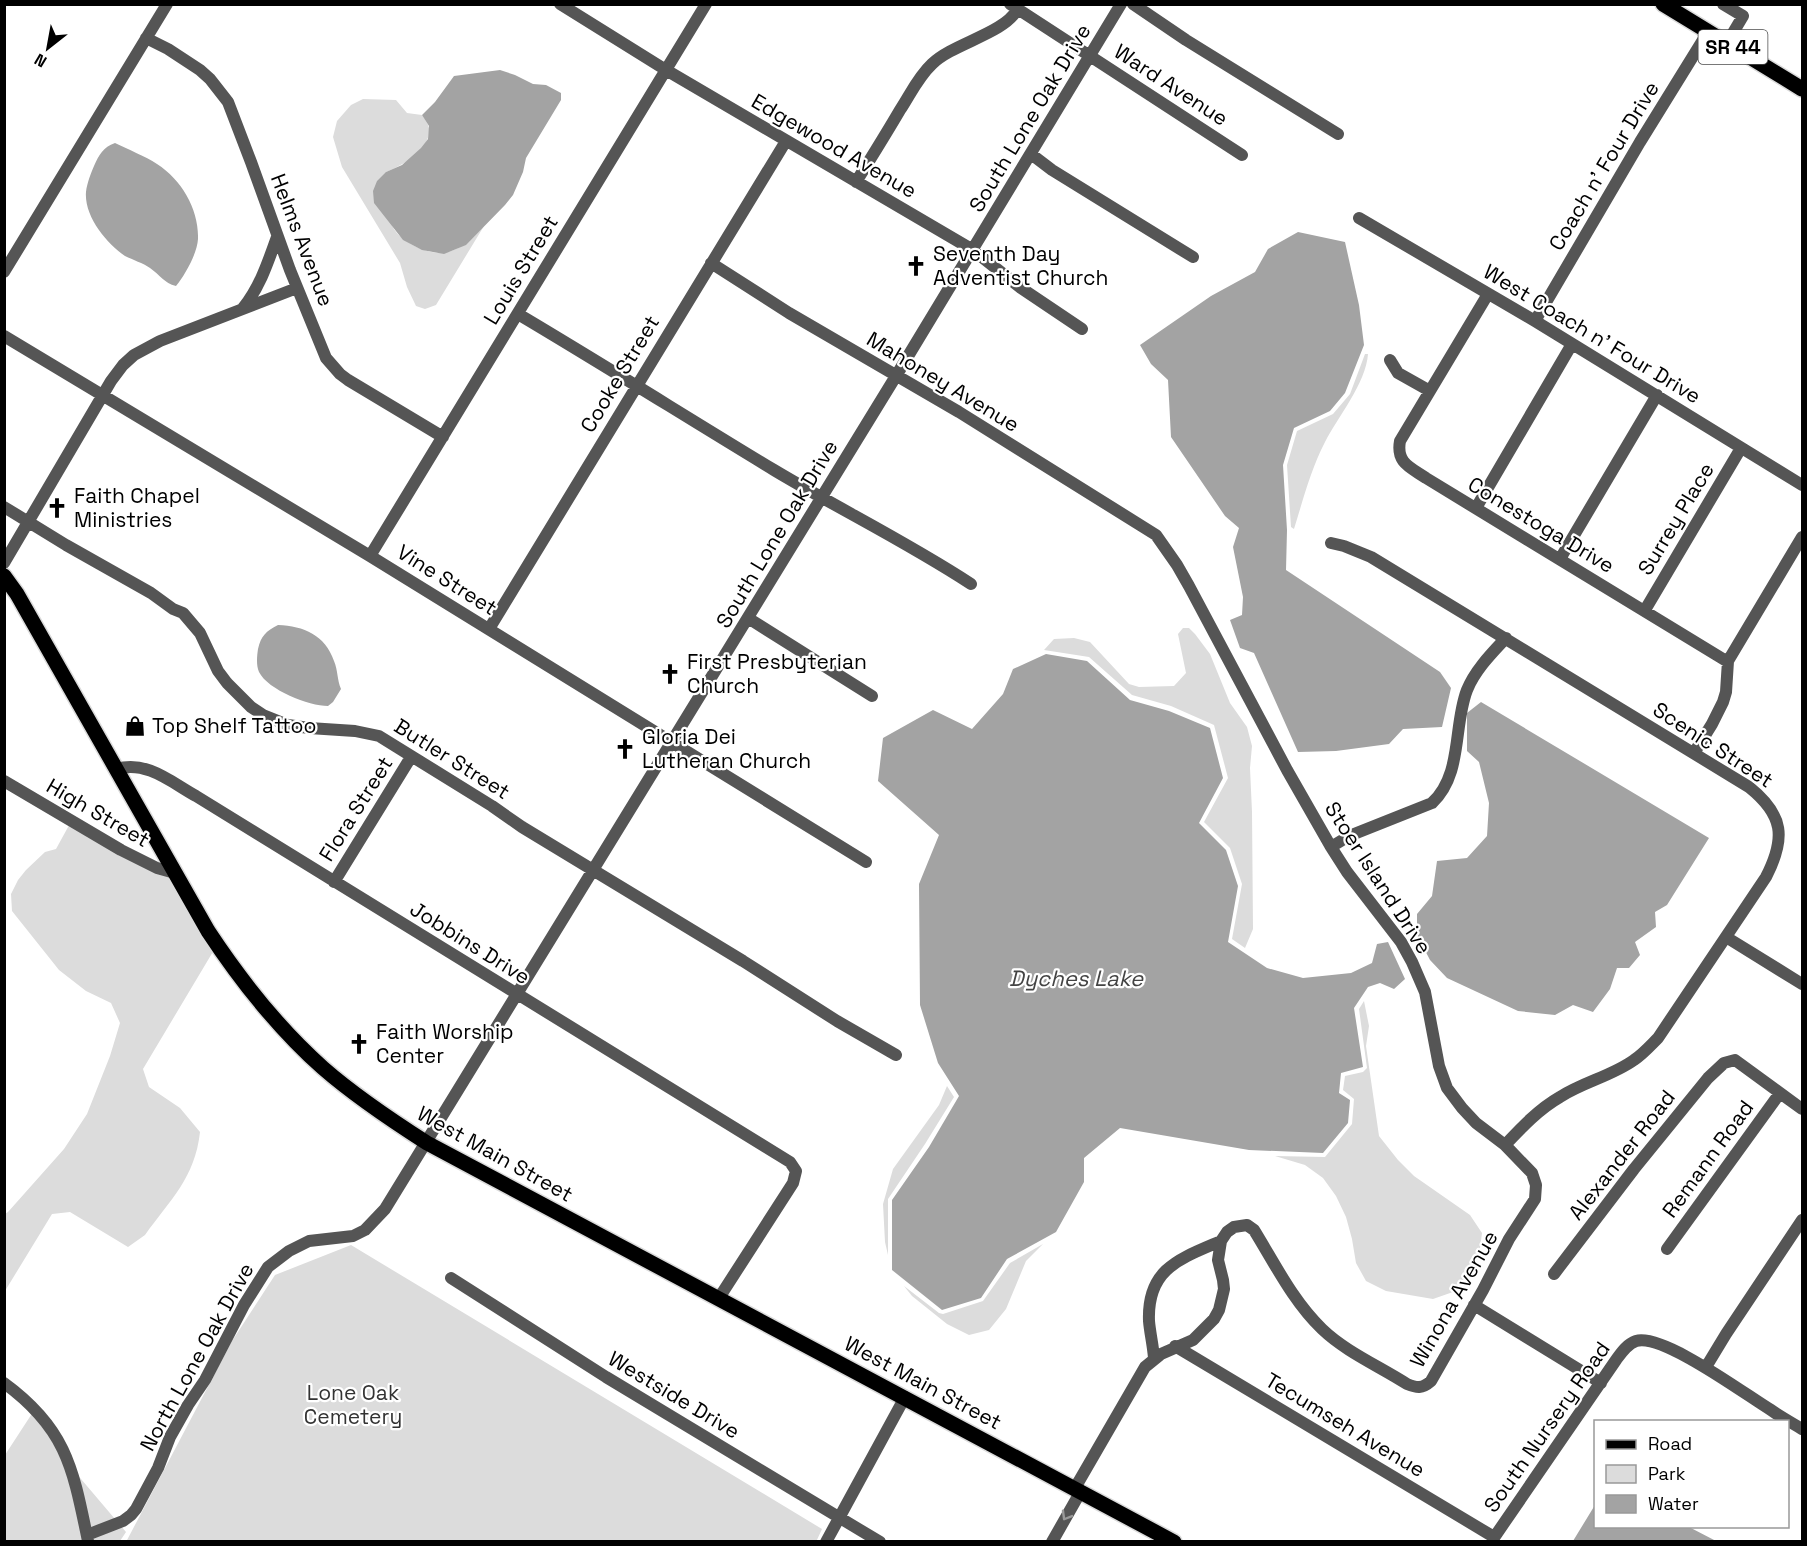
<svg xmlns="http://www.w3.org/2000/svg" width="1807" height="1546" font-family="'Space Grotesk',sans-serif">
<style>
.green{fill:#dcdcdc}
.water{fill:#a3a3a3}
.lines{fill:none;stroke-linecap:round;stroke-linejoin:round}
.major-casing{stroke:#dbdbdb;stroke-width:18}
.minor{stroke:#555;stroke-width:12}
.major{stroke:#000;stroke-width:15}
.oneway{stroke:#999}
.labels{text-anchor:middle;stroke-width:4.5;stroke-linejoin:round;paint-order:stroke}
.shield{fill:#fff;stroke:#4c4c4c;stroke-width:1.5}
.shield-label{font-size:20px;font-weight:bold;fill:#000}
.street-label{font-size:21px;fill:#000;stroke:#fff}
.poi-label{font-size:21px;fill:#000;stroke:#fff;text-anchor:start}
.park-label{font-size:21px;fill:#333;stroke:#fff}
.water-label{font-size:22px;font-style:italic;fill:#444;stroke:#fff}
</style>
<rect width="100%" height="100%" fill="#fff"/>
<path class="green" d="M 363,99 L 396,100 L 407,113 L 422,115 C 425,119 428,123 429,128 C 431,150 403,165 386,172 C 387,183 388,214 391,223 C 394,232 403,240 411,244 C 444,262 460,251 484,226 L 436,305 L 425,309 L 416,306 L 407,287 L 400,263 L 342,167 L 333,137 L 337,121 L 351,105 Z
M 1365,354 L 1368,354 C 1366,383 1338,417 1325,442 C 1311,469 1303,500 1294,529 L 1291,527 L 1287,465 L 1297,431 L 1333,414 L 1350,394 Z
M 1183,628 L 1189,628 L 1195,634 L 1210,654 L 1230,703 L 1247,727 L 1252,746 L 1250,768 L 1252,812 L 1253,929 L 1245,948 L 1232,939 L 1242,884 L 1230,848 L 1204,822 L 1228,778 L 1214,725 L 1171,706 L 1132,695 L 1089,657 L 1044,650 L 1054,639 L 1074,638 L 1090,642 L 1129,684 L 1139,687 L 1174,686 L 1186,673 L 1178,634 Z
M 73,818 L 167,870 L 214,950 L 143,1069 L 149,1087 L 180,1108 L 200,1132 C 195,1178 170,1200 145,1235 L 128,1247 L 70,1212 L 52,1214 L 5,1291 L 5,1214 L 8,1212 L 64,1149 L 87,1114 L 110,1056 L 120,1023 L 111,1003 L 86,991 L 59,970 L 12,911 L 11,894 L 18,880 L 26,870 L 45,852 L 56,849 Z
M 1364,1001 L 1369,1026 L 1366,1046 L 1379,1136 L 1398,1160 L 1414,1176 L 1470,1215 L 1482,1233 L 1479,1256 L 1469,1276 L 1453,1292 L 1433,1299 L 1386,1291 L 1366,1281 L 1356,1263 L 1352,1239 L 1346,1217 L 1336,1196 L 1323,1178 L 1305,1165 L 1275,1156 L 1325,1157 L 1352,1124 L 1354,1099 L 1343,1090 L 1345,1076 L 1363,1072 L 1367,1068 L 1359,1009 Z
M 947,1086 L 954,1097 L 925,1144 L 888,1199 L 888,1255 L 885,1242 L 883,1204 L 893,1169 L 939,1105 Z
M 1043,1244 L 1026,1261 L 1006,1309 L 989,1330 L 969,1335 L 947,1324 L 912,1296 L 904,1286 L 939,1313 L 943,1314 L 983,1301 L 1010,1263 Z
M 351,1245 L 822,1529 L 816,1542 L 126,1542 L 232,1341 L 275,1275 Z
M 33,1412 L 70,1466 L 126,1532 L 120,1541 L 5,1542 L 5,1455 Z"/>
<path class="water" d="M 500,70 L 515,75 L 533,84 L 546,85 L 561,93 L 561,100 L 526,158 L 523,172 L 513,195 L 505,205 L 466,245 L 444,254 L 422,250 L 403,240 L 374,203 L 373,191 L 377,181 L 386,172 L 402,165 L 421,148 L 428,139 L 429,126 L 422,115 L 435,102 L 454,76 Z
M 115,143 C 129,150 145,156 157,164 C 182,180 199,210 198,239 C 197,254 185,275 176,286 C 164,283 160,275 150,268 C 143,263 133,260 125,256 C 106,243 84,216 86,192 C 87,183 91,173 94,166 C 99,155 103,147 115,143 Z
M 1298,232 L 1345,242 L 1359,305 L 1364,345 L 1345,393 L 1330,411 L 1294,428 L 1283,465 L 1287,530 L 1286,570 L 1440,672 L 1451,688 L 1442,727 L 1403,729 L 1389,744 L 1336,751 L 1298,752 L 1254,653 L 1240,648 L 1230,620 L 1242,615 L 1243,597 L 1233,547 L 1239,528 L 1225,516 L 1171,437 L 1168,380 L 1151,364 L 1140,345 L 1211,296 L 1255,272 L 1268,249 Z
M 278,625 C 304,626 325,635 334,661 C 338,670 337,680 341,689 L 333,702 L 328,706 C 309,706 268,690 259,672 C 256,665 257,656 258,649 C 261,636 266,631 278,625 Z
M 1046,654 L 1087,661 L 1130,700 L 1169,711 L 1210,728 L 1223,778 L 1199,823 L 1226,850 L 1238,886 L 1228,942 L 1267,968 L 1303,978 L 1351,973 L 1372,963 L 1377,944 L 1388,942 L 1405,979 L 1394,989 L 1380,983 L 1368,987 L 1354,1008 L 1363,1067 L 1341,1073 L 1339,1093 L 1350,1100 L 1348,1123 L 1323,1153 L 1249,1150 L 1120,1128 L 1084,1158 L 1084,1182 L 1056,1232 L 1007,1259 L 981,1298 L 942,1310 L 892,1270 L 892,1200 L 929,1147 L 959,1096 L 938,1063 L 920,1005 L 919,884 L 939,835 L 878,781 L 883,738 L 933,710 L 972,729 L 1003,694 L 1013,669 Z
M 1481,702 L 1709,838 L 1667,905 L 1655,912 L 1656,927 L 1635,942 L 1640,955 L 1629,968 L 1617,968 L 1610,989 L 1593,1012 L 1573,1005 L 1555,1015 L 1518,1011 L 1447,978 L 1430,960 L 1417,935 L 1417,914 L 1432,896 L 1437,861 L 1467,858 L 1487,836 L 1489,803 L 1479,762 L 1467,751 L 1467,713 Z
M 1595,1505 L 1596,1526 L 1689,1527 L 1716,1541 L 1573,1541 Z"/>
<g class="lines">
<g class="major-casing">
<path id="major" d="M 1663,4 L 1802,89
M 4,576 L 17,594 L 208,931 C 241,981 278,1028 323,1068 C 355,1096 391,1120 427,1143 L 1174,1542"/>
</g>
<path class="minor" d="M 560,4 L 666,70 L 973,250 L 1021,288 L 1082,329
M 1010,4 L 1242,155
M 1133,4 L 1186,40 L 1338,134
M 1723,4 L 1743,16 L 1727,43
M 146,38 L 168,49 L 200,70 L 210,79 L 228,102 L 251,162 L 290,270 L 326,358 L 340,374 L 348,380 L 443,437
M 1031,154 L 1052,170 L 1193,257
M 856,182 C 871,158 886,134 900,110 C 910,95 918,77 932,64 C 954,43 1003,34 1017,10
M 1359,218 L 1535,321 L 1802,485
M 711,263 L 789,313 L 959,412 L 1156,535 L 1177,565 L 1189,586 L 1287,770 L 1331,847 L 1347,872 L 1401,942 L 1412,962 L 1425,992 L 1439,1066 L 1447,1088 L 1462,1108 L 1476,1123 L 1505,1145 L 1532,1173 L 1536,1185 L 1535,1199 L 1509,1239 L 1483,1290 L 1431,1381 C 1422,1389 1417,1388 1407,1384 C 1379,1366 1346,1352 1322,1329 C 1293,1301 1275,1264 1254,1230 L 1247,1225 L 1234,1227 L 1227,1232 L 1221,1241 L 1218,1260 L 1223,1280 L 1224,1289 L 1219,1310 L 1214,1319 L 1193,1340 L 1161,1354 L 1145,1367 L 1075,1488
M 4,272 L 167,4
M 1488,294 L 1400,441 C 1396,463 1410,467 1426,478 L 1728,662
M 243,308 C 260,287 268,262 277,237
M 518,314 C 604,365 688,418 774,470 C 839,509 907,542 971,584
M 1535,321 L 1640,142 L 1708,32
M 4,336 L 370,556 L 866,862
M 1390,360 L 1398,373 L 1430,391
M 4,507 L 66,545 L 151,593 L 173,609 L 183,613 L 200,633 L 218,671 L 227,683 L 251,707 L 263,715 L 288,725 L 309,728 L 355,731 L 379,736 L 492,806 L 522,827 L 743,961 L 837,1021 L 896,1055
M 1476,508 L 1572,344
M 1331,543 L 1344,546 L 1371,557 L 1749,787 C 1784,815 1786,838 1766,877 L 1658,1038 C 1650,1046 1643,1054 1634,1060 C 1612,1076 1583,1082 1560,1097 C 1539,1109 1522,1127 1505,1145
M 370,556 L 706,4
M 1560,559 L 1657,395
M 4,563 L 111,381 L 123,365 L 134,355 L 160,341 L 297,288
M 1645,610 L 1741,448
M 748,618 L 872,696
M 489,629 L 786,141
M 1694,753 L 1712,724 L 1723,702 L 1726,692 L 1728,661 L 1802,537
M 117,769 C 146,760 171,782 196,796 L 790,1162 L 796,1171 L 793,1183 L 719,1298
M 4,781 L 121,850 L 157,868 L 175,873
M 1331,847 L 1349,836 L 1432,803 C 1463,774 1453,726 1467,690 C 1475,670 1492,653 1506,638
M 334,882 L 411,757
M 1726,937 L 1802,984
M 1667,1249 L 1780,1093
M 1554,1274 L 1634,1169 L 1708,1078 L 1724,1063 L 1735,1060 L 1802,1109
M 451,1278 L 606,1377 L 880,1542
M 1474,1305 L 1601,1383
M 1175,1346 L 1494,1537
M 1154,1358 C 1153,1345 1150,1333 1149,1321 C 1147,1269 1179,1259 1221,1241
M 1706,1367 L 1726,1334 L 1802,1220
M 4,1383 C 67,1429 73,1469 88,1541
M 87,1535 L 123,1521 L 131,1515 L 136,1509 L 158,1468 L 170,1437 L 188,1405 L 205,1380 L 244,1305 L 268,1267 L 289,1251 L 309,1241 L 353,1236 L 365,1230 L 385,1209 L 896,376 L 1121,4
M 826,1542 L 905,1397
M 1052,1542 L 1081,1491
M 1491,1542 L 1616,1360 C 1621,1353 1627,1344 1636,1341 C 1663,1333 1746,1395 1771,1410 C 1781,1417 1792,1423 1802,1429"/>
<use href="#major" class="major"/>
</g>
<defs><path id="oneway-chevron" d="M-2-3.5L2.5 0L-2 3.5" fill="none" stroke-width="1.6" stroke-linecap="round" stroke-linejoin="round" transform="scale(1.5)"/></defs>
<use class="oneway" href="#oneway-chevron" transform="translate(1066 1516) rotate(120)"/>
<defs>
<g id="church-bare" transform="scale(1.62)"><path d="M-1.2-6h2.4v3.5h3.3v2.4h-3.3V6h-2.4V-.1h-3.3v-2.4h3.3Z" fill="#000" stroke="#fff" stroke-width="2.5" paint-order="stroke"/></g>
<g id="shop-bare" transform="scale(1.62)"><path d="M-5-2.5h2.3a2.7 3.5 0 0 1 5.4 0H5L5.5 6h-11ZM-1.5-2.5h3a1.5 2.3 0 0 0-3 0Z" fill="#000" stroke="#fff" stroke-width="2.5" paint-order="stroke"/></g>
</defs>
<g fill-rule="evenodd">
<use href="#church-bare" x="916" y="266"/>
<use href="#church-bare" x="57" y="508"/>
<use href="#church-bare" x="670" y="674"/>
<use href="#shop-bare" x="135" y="726"/>
<use href="#church-bare" x="625" y="749"/>
<use href="#church-bare" x="359" y="1044"/>
</g>
<g class="labels">
<rect class="shield" x="1698.5" y="30" width="69" height="34" rx="4.5"/>
<g class="shield-label">
<text x="1733" y="54">SR 44</text>
</g>
<g class="street-label">
<text transform="translate(1171 85) rotate(33)" y="7">Ward Avenue</text>
<text transform="translate(1030 118) rotate(-59)" y="7">South Lone Oak Drive</text>
<text transform="translate(834 146) rotate(30)" y="7">Edgewood Avenue</text>
<text transform="translate(1604 166) rotate(-59)" y="7">Coach n' Four Drive</text>
<text transform="translate(302 240) rotate(69)" y="7">Helms Avenue</text>
<text transform="translate(521 270) rotate(-59)" y="7">Louis Street</text>
<text transform="translate(1592 334) rotate(31)" y="7">West Coach n' Four Drive</text>
<text transform="translate(620 374) rotate(-59)" y="7">Cooke Street</text>
<text transform="translate(943 382) rotate(31)" y="7">Mahoney Avenue</text>
<text transform="translate(1676 519) rotate(-59)" y="7">Surrey Place</text>
<text transform="translate(1541 525) rotate(31)" y="7">Conestoga Drive</text>
<text transform="translate(777 534) rotate(-59)" y="7">South Lone Oak Drive</text>
<text transform="translate(447 580) rotate(32)" y="7">Vine Street</text>
<text transform="translate(1713 745) rotate(33)" y="7">Scenic Street</text>
<text transform="translate(452 759) rotate(32)" y="7">Butler Street</text>
<text transform="translate(356 809) rotate(-58)" y="7">Flora Street</text>
<text transform="translate(98 813) rotate(30)" y="7">High Street</text>
<text transform="translate(1378 878) rotate(57)" y="7">Stoer Island Drive</text>
<text transform="translate(470 943) rotate(32)" y="7">Jobbins Drive</text>
<text transform="translate(495 1154) rotate(29)" y="7">West Main Street</text>
<text transform="translate(1622 1155) rotate(-52)" y="7">Alexander Road</text>
<text transform="translate(1708 1159) rotate(-54)" y="7">Remann Road</text>
<text transform="translate(1454 1299) rotate(-60)" y="7">Winona Avenue</text>
<text transform="translate(197 1357) rotate(-61)" y="7">North Lone Oak Drive</text>
<text transform="translate(923 1383) rotate(28)" y="7">West Main Street</text>
<text transform="translate(674 1395) rotate(31)" y="7">Westside Drive</text>
<text transform="translate(1345 1425) rotate(31)" y="7">Tecumseh Avenue</text>
<text transform="translate(1547 1427) rotate(-55)" y="7">South Nursery Road</text>
</g>
<g class="poi-label">
<text x="933" y="261">Seventh Day<tspan x="933" dy="24">Adventist Church</tspan></text>
<text x="74" y="503">Faith Chapel<tspan x="74" dy="24">Ministries</tspan></text>
<text x="687" y="669">First Presbyterian<tspan x="687" dy="24">Church</tspan></text>
<text x="152" y="733">Top Shelf Tattoo</text>
<text x="642" y="744">Gloria Dei<tspan x="642" dy="24">Lutheran Church</tspan></text>
<text x="376" y="1039">Faith Worship<tspan x="376" dy="24">Center</tspan></text>
</g>
<g class="park-label">
<text x="353" y="1400">Lone Oak<tspan x="353" dy="24">Cemetery</tspan></text>
</g>
<g class="water-label">
<text x="1076" y="986">Dyches Lake</text>
</g>
</g>
<rect width="1807" height="1546" fill="none" stroke="#000000" stroke-width="12"/>
<rect x="1594" y="1420" width="195" height="108" fill="#ffffff" stroke="#999999" stroke-width="1.5"/>
<rect x="1606" y="1440" width="30" height="9" fill="#000000" stroke="#999999" stroke-width="1.5"/>
<text x="1648" y="1450" font-size="18" fill="#000000">Road</text>
<rect x="1606" y="1465" width="30" height="18" fill="#dcdcdc" stroke="#999999" stroke-width="1.5"/>
<text x="1648" y="1480" font-size="18" fill="#000000">Park</text>
<rect x="1606" y="1495" width="30" height="18" fill="#a3a3a3" stroke="#999999" stroke-width="1.5"/>
<text x="1648" y="1510" font-size="18" fill="#000000">Water</text>
<g transform="translate(48 48) rotate(211)" stroke="#ffffff" stroke-width="4.5" paint-order="stroke">
<path d="M0-4.5L10 22L0 15L-10 22Z" fill="#000000"/>
<text y="-9" font-size="16" font-weight="bold" text-anchor="middle" fill="#000000">N</text>
</g>
</svg>
